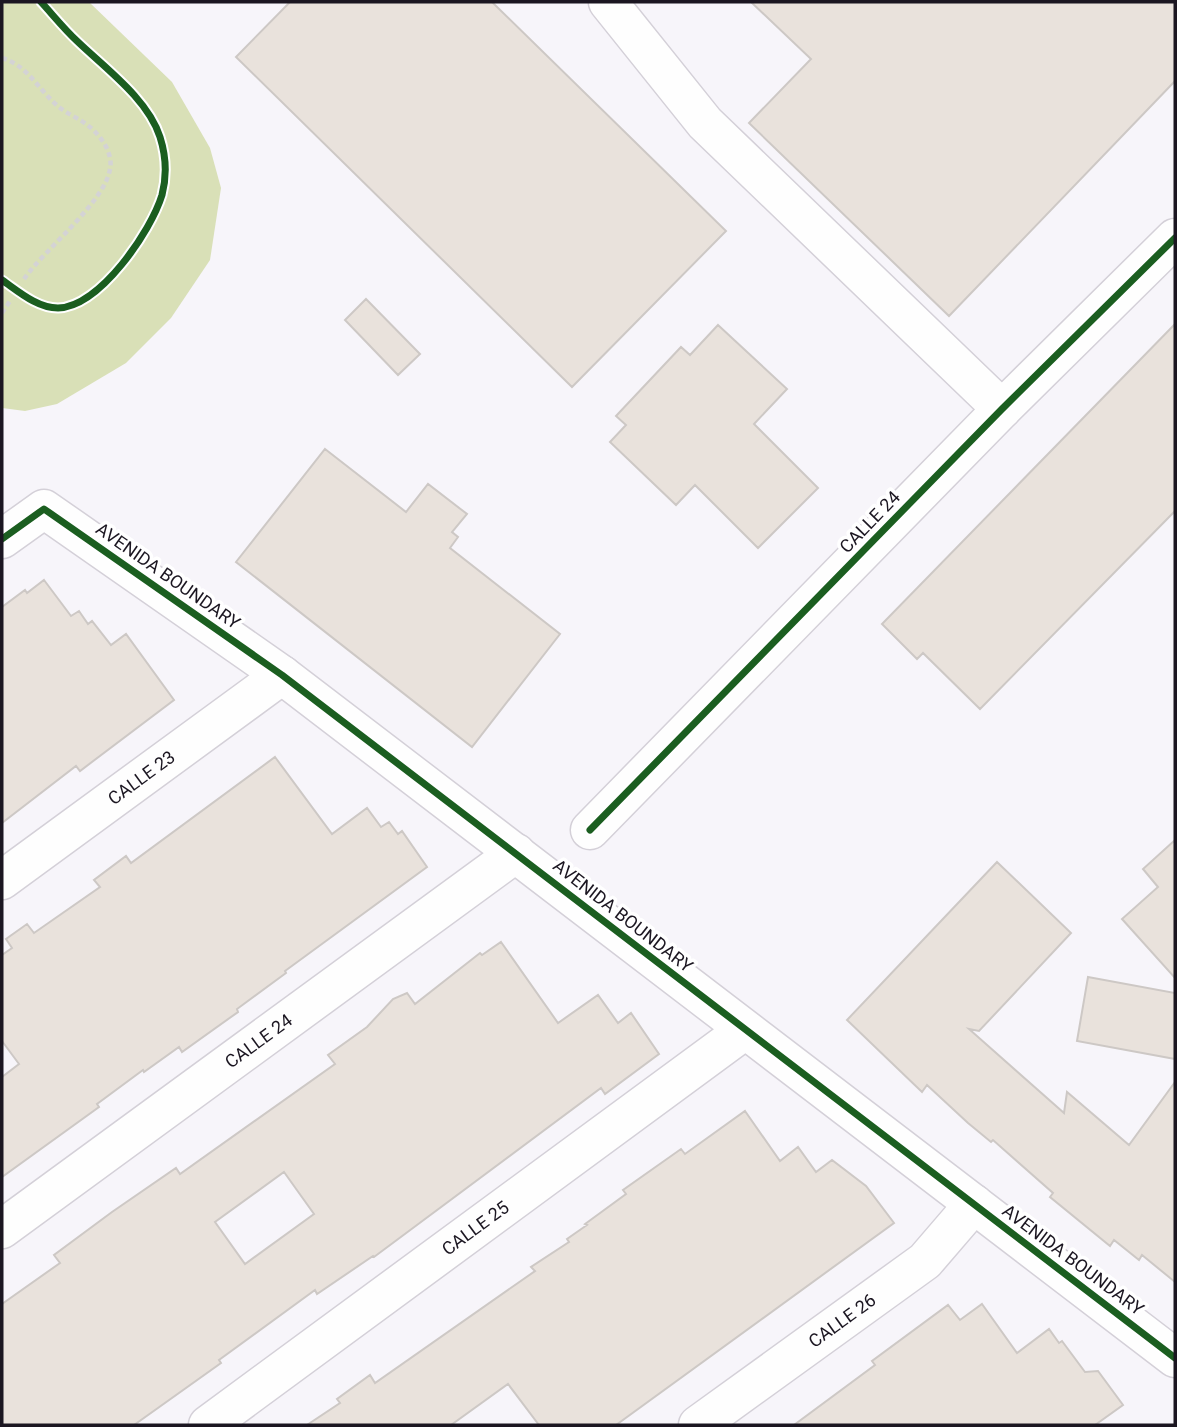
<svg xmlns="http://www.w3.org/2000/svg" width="1177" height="1427" font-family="Roboto,sans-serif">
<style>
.green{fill:#d9e0b7}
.building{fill:#e9e2dc;stroke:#cdc8c5;stroke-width:2;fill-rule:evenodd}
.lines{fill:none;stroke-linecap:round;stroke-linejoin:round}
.minor-casing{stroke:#d4d0d8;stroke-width:41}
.path{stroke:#d4d3d5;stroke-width:4.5;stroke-dasharray:5 3.5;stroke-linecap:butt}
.minor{stroke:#fefefe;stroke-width:38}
.cycleway-casing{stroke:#fff;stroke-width:11}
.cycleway{stroke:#1b5e20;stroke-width:7}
.labels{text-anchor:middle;stroke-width:7;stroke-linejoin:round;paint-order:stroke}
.street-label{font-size:18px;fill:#1b1621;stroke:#fff}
</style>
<rect width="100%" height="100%" fill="#f7f5fa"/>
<path class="green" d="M 2,2 L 89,2 L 172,82 L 210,148 L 221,188 L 210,260 L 171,318 L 126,363 L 57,404 L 25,411 L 2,408 Z"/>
<path class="building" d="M 290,2 L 492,2 L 726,231 L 572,387 L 236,57 Z
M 751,2 L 1175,2 L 1175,81 L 949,316 L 749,123 L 811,59 Z
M 366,299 L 420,354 L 398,375 L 345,320 Z
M 1175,324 L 1175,511 L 980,709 L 923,653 L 917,659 L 882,624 Z
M 718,325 L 787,389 L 754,424 L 818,488 L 758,548 L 695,485 L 676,505 L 610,442 L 626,425 L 616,416 L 681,347 L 690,355 Z
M 325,449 L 406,512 L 428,484 L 467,514 L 452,532 L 458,537 L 450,548 L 560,634 L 472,747 L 236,562 Z
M 44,580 L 71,616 L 79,611 L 88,624 L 92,621 L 111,645 L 126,634 L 174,700 L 80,771 L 76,766 L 2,823 L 2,607 L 25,590 L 27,593 Z
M 275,757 L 332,834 L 367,808 L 381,827 L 389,822 L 398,834 L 402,831 L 427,867 L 285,971 L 286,973 L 237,1009 L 238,1012 L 182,1052 L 179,1047 L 144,1072 L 143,1070 L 97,1104 L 99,1107 L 2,1177 L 2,1077 L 19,1064 L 2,1041 L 2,955 L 12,948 L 6,939 L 27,924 L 34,933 L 100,887 L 94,880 L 126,856 L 131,863 Z
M 1175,840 L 1175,978 L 1122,919 L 1158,887 L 1143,869 Z
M 997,862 L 1071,933 L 979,1031 L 969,1029 L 1064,1113 L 1067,1092 L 1129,1145 L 1175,1082 L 1175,1282 L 1142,1255 L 1139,1260 L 1114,1240 L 1110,1246 L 1050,1197 L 1053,1193 L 993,1140 L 991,1142 L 968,1123 L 927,1085 L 922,1092 L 847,1020 Z
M 501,942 L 558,1023 L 598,995 L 618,1023 L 631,1013 L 659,1054 L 605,1094 L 601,1088 L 374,1257 L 373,1256 L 317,1294 L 315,1290 L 219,1360 L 221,1363 L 134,1425 L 2,1425 L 2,1304 L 60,1263 L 54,1255 L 112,1212 L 176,1168 L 180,1174 L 335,1064 L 328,1055 L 367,1027 L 393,999 L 407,993 L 415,1004 L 480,953 L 482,955 ZM 284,1172 L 314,1214 L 245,1264 L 215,1222 Z
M 1088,977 L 1175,993 L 1175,1059 L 1077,1041 Z
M 745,1111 L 780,1161 L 798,1147 L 816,1172 L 832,1160 L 866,1186 L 894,1223 L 616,1425 L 539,1425 L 508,1384 L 451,1425 L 307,1425 L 340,1403 L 337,1399 L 370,1375 L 375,1383 L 535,1271 L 531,1267 L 569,1242 L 567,1239 L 587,1225 L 585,1224 L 626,1194 L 623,1190 L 681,1149 L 685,1154 Z
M 982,1304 L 1017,1353 L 1049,1329 L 1059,1343 L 1062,1341 L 1085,1372 L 1098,1371 L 1123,1405 L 1095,1425 L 794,1425 L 875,1365 L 872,1361 L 948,1305 L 960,1320 Z"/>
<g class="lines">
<g class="minor-casing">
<g id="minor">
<path d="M 608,2 L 705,123 L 1002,409"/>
<path d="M 2,539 L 44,509 L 282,675 L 1175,1358"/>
<path d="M 590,830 L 1002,409 L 1175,238"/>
<path id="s1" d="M 2,880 L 282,675"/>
<path id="s2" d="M 2,1229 L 516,853"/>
<path id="s3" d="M 208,1425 L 745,1030"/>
<path id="s4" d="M 698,1425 L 925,1261 L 974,1204"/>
</g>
</g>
<path class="path" d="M 2,58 C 30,66 40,94 63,110 C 73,117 85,121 94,131 C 104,140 113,156 110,169 C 105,202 44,250 24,279
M 2,313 L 10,301"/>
<use href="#minor" class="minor"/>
<g class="cycleway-casing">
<path id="cycleway" d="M 2,280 C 18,291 37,308 58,308 C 100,307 151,231 162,195 C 167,176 166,156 160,137 C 148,99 105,68 77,41 C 64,29 53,15 41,2
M 2,539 L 44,509 L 282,675 L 1175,1358
M 590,830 L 1002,409 L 1175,238"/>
</g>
<use href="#cycleway" class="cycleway"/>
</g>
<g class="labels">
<g class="street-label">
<text transform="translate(870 522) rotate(-46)" y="6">CALLE 24</text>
<text transform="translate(168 576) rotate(35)" y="6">AVENIDA BOUNDARY</text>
<text dy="6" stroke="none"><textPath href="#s1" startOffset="173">CALLE 23</textPath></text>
<text transform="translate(623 916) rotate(38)" y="6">AVENIDA BOUNDARY</text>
<text dy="6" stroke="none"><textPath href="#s2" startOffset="318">CALLE 24</textPath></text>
<text dy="6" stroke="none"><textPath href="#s3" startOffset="332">CALLE 25</textPath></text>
<text transform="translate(1073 1260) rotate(37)" y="6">AVENIDA BOUNDARY</text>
<text dy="6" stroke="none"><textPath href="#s4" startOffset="178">CALLE 26</textPath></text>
</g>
</g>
<rect width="1177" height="1427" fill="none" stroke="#1b1621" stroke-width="7"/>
</svg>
